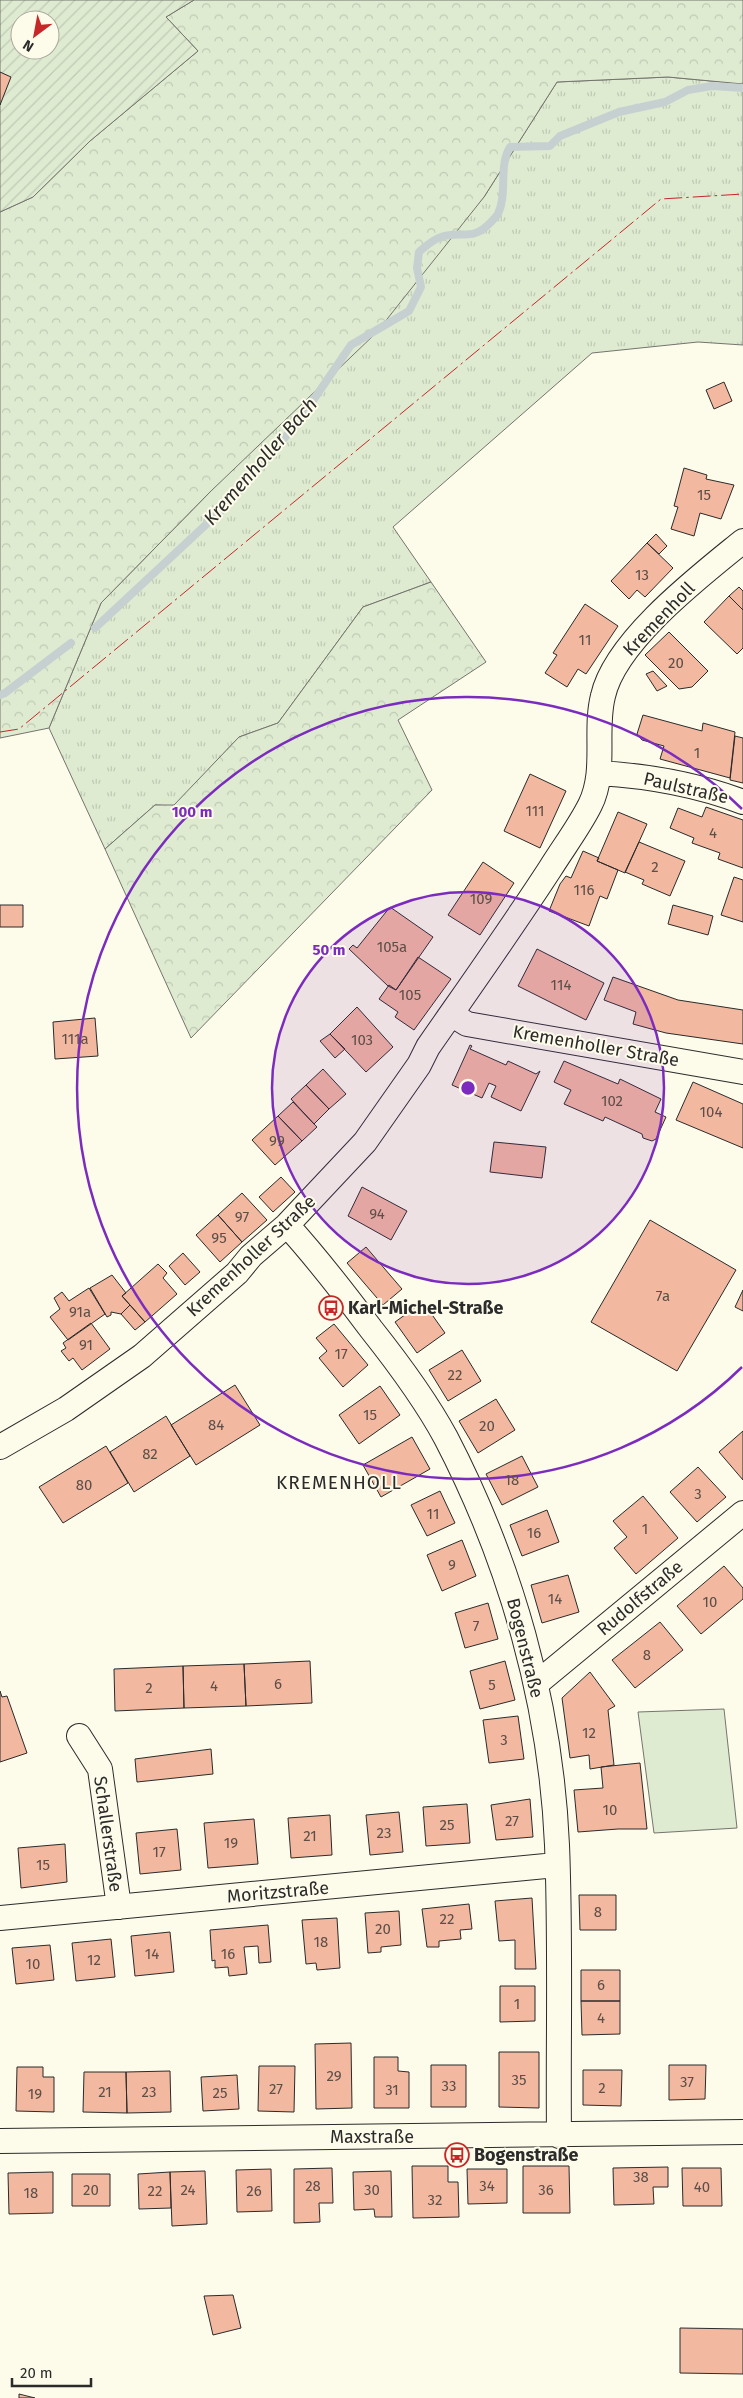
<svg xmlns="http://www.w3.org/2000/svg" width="743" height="2398" font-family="'Fira Sans',sans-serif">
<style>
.grass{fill:url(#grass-tufts);stroke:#74746e}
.forest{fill:url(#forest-crowns);stroke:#74746e}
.park{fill:#deebd1;stroke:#74746e}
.garden{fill:url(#garden-furrows);stroke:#74746e;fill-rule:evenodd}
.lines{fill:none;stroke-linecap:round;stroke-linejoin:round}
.stream{stroke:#c7d0d0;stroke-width:8}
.building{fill:#f2b8a0;stroke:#2b2b2b}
.minor-casing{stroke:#2b2b2b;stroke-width:26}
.minor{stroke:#fdfbea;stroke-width:24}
.power{stroke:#c62828;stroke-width:1;stroke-dasharray:18 4 2.5 4;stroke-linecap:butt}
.ring{fill:none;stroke:#7b2cbf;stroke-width:2.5}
.labels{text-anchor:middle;stroke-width:4;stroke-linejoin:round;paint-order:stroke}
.number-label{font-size:15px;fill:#5d4e48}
.street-label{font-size:18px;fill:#2b2b2b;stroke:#fdfbea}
.poi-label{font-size:18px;font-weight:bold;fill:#2b2b2b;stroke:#fdfbea;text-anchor:start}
.water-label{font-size:19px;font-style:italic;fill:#2b2b2b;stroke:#fdfbea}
.neighbourhood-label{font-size:19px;letter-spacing:1px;fill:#2b2b2b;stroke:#fdfbea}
.centre{fill:#7b2cbf;stroke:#fdfbea;stroke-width:2.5}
.ring-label{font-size:15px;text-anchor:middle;font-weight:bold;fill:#7b2cbf;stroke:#fdfbea;stroke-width:4;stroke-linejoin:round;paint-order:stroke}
</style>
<defs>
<pattern id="grass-tufts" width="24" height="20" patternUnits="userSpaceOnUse" patternTransform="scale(1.25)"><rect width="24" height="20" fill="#deebd1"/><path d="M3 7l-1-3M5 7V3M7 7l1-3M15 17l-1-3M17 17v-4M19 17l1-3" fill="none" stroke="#bfcab4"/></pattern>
<pattern id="forest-crowns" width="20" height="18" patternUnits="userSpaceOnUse" patternTransform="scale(1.25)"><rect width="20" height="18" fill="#deebd1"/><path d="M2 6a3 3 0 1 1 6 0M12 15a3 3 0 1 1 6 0" fill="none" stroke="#bfcab4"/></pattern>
<pattern id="garden-furrows" width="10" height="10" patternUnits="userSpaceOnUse" patternTransform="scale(1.25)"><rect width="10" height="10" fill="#deebd1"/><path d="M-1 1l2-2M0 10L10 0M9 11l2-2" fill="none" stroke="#bfcab4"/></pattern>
</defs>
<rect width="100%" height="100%" fill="#fdfbea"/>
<path class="grass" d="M 668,77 L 743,84 L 743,345 L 698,342 L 592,353 L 393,527 L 431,582 L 363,607 L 278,723 L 239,737 L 174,806 L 155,805 L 105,849 L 49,728 L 101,603 L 210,492 L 484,197 L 557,82 Z"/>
<path class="forest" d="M 194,0 L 743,0 L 743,84 L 668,77 L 557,82 L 484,197 L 376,333 L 210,492 L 101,603 L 49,728 L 0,738 L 0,212 L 33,197 L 90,141 L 198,51 L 166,17 Z
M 431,582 L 486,662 L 398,720 L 432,790 L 191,1038 L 105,849 L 155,805 L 174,805 L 239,737 L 278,723 L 363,607 Z"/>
<path class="park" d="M 724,1709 L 737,1828 L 654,1833 L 638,1712 Z"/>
<path class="garden" d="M 0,0 L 194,0 L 166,17 L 198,51 L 90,141 L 33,197 L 0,212 ZM 20,20 L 50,20 L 50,50 L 20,50 Z"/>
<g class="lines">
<path class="stream" d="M 95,628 L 227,505 L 299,421 L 351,345 L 409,311 L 421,287 L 417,268 L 419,252 C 426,246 432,240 441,237 C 461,230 472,242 490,223 C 493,220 496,217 498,214 C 508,192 498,167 510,147 L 550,146 L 560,136 L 619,112 L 665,102 L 688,90 L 712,86 L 743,88
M 0,695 L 5,693 L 71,643"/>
</g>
<path class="building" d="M 0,72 L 11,77 L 0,105 Z
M 724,382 L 732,401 L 714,409 L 706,390 Z
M 684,468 L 707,475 L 706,479 L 734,485 L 721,519 L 700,513 L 694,536 L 671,529 L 678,507 L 674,506 Z
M 656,534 L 667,546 L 659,554 L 647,543 Z
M 647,543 L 673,568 L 645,597 L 637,590 L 629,599 L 611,581 Z
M 739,587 L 743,591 L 743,610 L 729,596 Z
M 729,596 L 743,610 L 743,648 L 737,654 L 704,622 Z
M 585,604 L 618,626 L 586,674 L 578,669 L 567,687 L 545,673 L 557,655 L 553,653 Z
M 669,632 L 708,671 L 692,687 L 679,689 L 645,655 Z
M 653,671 L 667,686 L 657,691 L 646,674 Z
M 643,715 L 702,731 L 703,723 L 735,732 L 730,778 L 660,759 L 664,746 L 642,740 L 637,734 Z
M 735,736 L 743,738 L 743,783 L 730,780 Z
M 530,774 L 566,791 L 540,848 L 504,831 Z
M 706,807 L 743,820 L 743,868 L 718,859 L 720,853 L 692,843 L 694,838 L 670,828 L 678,808 L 702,817 Z
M 618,812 L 647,824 L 625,873 L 597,861 Z
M 639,842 L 685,861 L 670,896 L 642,884 L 644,880 L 625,872 Z
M 583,851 L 599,858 L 597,861 L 618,870 L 607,899 L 600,896 L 589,926 L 549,911 L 560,884 L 566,876 L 571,878 Z
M 483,862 L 514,883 L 480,935 L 448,915 Z
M 734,877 L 743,880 L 743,922 L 721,915 Z
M 0,905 L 23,905 L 23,927 L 0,927 Z
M 673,905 L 713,916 L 708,935 L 668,924 Z
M 390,907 L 433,937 L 396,990 L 388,986 L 349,949 L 353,945 L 357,948 Z
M 537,949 L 604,983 L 586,1020 L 518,986 Z
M 418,957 L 451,979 L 414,1030 L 395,1017 L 398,1012 L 379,999 L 389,985 L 396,990 Z
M 613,977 L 678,1000 L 743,1010 L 743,1044 L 666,1033 L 633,1024 L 636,1012 L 604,1000 Z
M 357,1007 L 393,1047 L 366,1072 L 330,1034 Z
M 95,1018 L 98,1056 L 55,1059 L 53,1022 Z
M 330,1034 L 345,1049 L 335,1058 L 320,1041 Z
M 470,1045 L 472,1046 L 470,1049 L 506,1065 L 508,1061 L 536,1074 L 540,1071 L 521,1111 L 491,1097 L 496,1086 L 489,1083 L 482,1098 L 452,1085 Z
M 564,1061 L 618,1084 L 620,1079 L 661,1099 L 655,1112 L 666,1117 L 656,1139 L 652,1141 L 643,1138 L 642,1134 L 605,1117 L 603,1121 L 564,1104 L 571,1090 L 554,1082 Z
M 323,1069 L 346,1094 L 329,1109 L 306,1085 Z
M 693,1082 L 743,1104 L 743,1148 L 676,1120 Z
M 306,1085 L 329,1109 L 314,1124 L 291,1099 Z
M 293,1102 L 317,1127 L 302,1141 L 278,1116 Z
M 278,1116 L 302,1141 L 275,1165 L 252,1140 Z
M 494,1142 L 546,1147 L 542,1178 L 490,1172 Z
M 281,1177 L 295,1192 L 273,1212 L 259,1197 Z
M 362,1187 L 407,1211 L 391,1240 L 348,1216 Z
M 242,1193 L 267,1220 L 242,1242 L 218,1215 Z
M 218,1215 L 242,1242 L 220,1262 L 196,1235 Z
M 650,1220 L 736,1270 L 677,1371 L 591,1322 Z
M 366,1247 L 402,1289 L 383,1305 L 347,1263 Z
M 183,1253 L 200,1272 L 185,1285 L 169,1266 Z
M 158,1264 L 167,1273 L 163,1278 L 177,1294 L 145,1322 L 122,1296 Z
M 112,1275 L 126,1293 L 122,1296 L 130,1305 L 121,1314 L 111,1312 L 111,1315 L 107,1317 L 90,1288 Z
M 89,1288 L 105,1314 L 68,1340 L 50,1317 L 60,1309 L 54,1298 L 62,1292 L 69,1301 Z
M 743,1290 L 743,1311 L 735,1307 Z
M 423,1302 L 445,1333 L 417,1353 L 395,1322 Z
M 130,1305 L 145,1322 L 135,1330 L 121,1314 Z
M 91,1323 L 110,1349 L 82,1370 L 73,1358 L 69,1361 L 61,1351 L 66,1348 L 63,1343 Z
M 334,1324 L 368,1365 L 343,1387 L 319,1358 L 327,1351 L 316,1338 Z
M 462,1350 L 481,1381 L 448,1401 L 429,1370 Z
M 235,1385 L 260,1425 L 196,1465 L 171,1425 Z
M 380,1386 L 400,1415 L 359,1444 L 339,1415 Z
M 496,1399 L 515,1430 L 478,1453 L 459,1421 Z
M 166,1416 L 190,1456 L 134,1492 L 110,1452 Z
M 743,1431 L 743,1480 L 719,1452 Z
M 412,1437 L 430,1469 L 381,1497 L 363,1465 Z
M 106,1446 L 128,1483 L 63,1523 L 39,1487 Z
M 522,1456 L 538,1487 L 502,1505 L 486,1474 Z
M 698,1467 L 726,1497 L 697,1522 L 670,1492 Z
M 440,1491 L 455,1523 L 427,1536 L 411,1505 Z
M 643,1496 L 678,1538 L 636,1574 L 614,1548 L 627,1537 L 613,1521 Z
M 547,1510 L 559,1542 L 522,1556 L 510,1525 Z
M 462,1540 L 476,1576 L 442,1591 L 427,1555 Z
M 724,1566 L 743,1588 L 743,1599 L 701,1634 L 677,1606 Z
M 568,1575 L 579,1612 L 542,1623 L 531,1585 Z
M 488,1603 L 498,1639 L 465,1648 L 455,1613 Z
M 660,1622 L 683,1650 L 635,1688 L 612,1660 Z
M 310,1661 L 312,1703 L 246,1706 L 244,1664 Z
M 505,1661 L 515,1700 L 480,1709 L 470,1671 Z
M 244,1664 L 246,1706 L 184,1708 L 183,1666 Z
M 183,1666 L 184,1708 L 115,1711 L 114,1669 Z
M 590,1672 L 615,1706 L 608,1710 L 614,1765 L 590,1769 L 589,1755 L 570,1758 L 562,1698 Z
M 0,1691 L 2,1697 L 7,1696 L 27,1753 L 0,1762 Z
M 518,1716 L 524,1759 L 489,1763 L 483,1720 Z
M 211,1749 L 213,1774 L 137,1782 L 135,1759 Z
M 640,1763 L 647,1829 L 618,1829 L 578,1832 L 574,1790 L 603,1788 L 601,1767 Z
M 530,1799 L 533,1837 L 496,1840 L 491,1805 Z
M 467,1804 L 470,1843 L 426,1846 L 423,1807 Z
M 399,1812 L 403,1852 L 370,1855 L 366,1815 Z
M 330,1815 L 332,1855 L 291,1858 L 288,1818 Z
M 254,1819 L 258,1864 L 208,1868 L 204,1823 Z
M 177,1829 L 181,1870 L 140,1874 L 136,1833 Z
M 65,1844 L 67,1882 L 21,1888 L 18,1848 Z
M 579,1895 L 616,1895 L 616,1930 L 580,1930 Z
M 532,1898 L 536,1969 L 515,1969 L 515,1940 L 499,1941 L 495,1901 Z
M 469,1904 L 472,1929 L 460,1930 L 461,1939 L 439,1941 L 439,1947 L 427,1947 L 422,1909 Z
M 399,1911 L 401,1945 L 381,1947 L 381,1952 L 368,1953 L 365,1913 Z
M 337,1918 L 340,1968 L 317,1970 L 316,1963 L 306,1964 L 302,1920 Z
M 268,1925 L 271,1962 L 259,1963 L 258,1946 L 244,1947 L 247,1974 L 229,1976 L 228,1967 L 215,1968 L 215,1960 L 212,1961 L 210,1930 Z
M 170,1932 L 174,1972 L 135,1976 L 131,1936 Z
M 111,1939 L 115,1977 L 76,1981 L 72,1943 Z
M 50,1945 L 54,1980 L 16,1984 L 12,1948 Z
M 581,1970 L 620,1970 L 620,2001 L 581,2001 Z
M 500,1986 L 535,1986 L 535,2021 L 500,2022 Z
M 581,2001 L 620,2001 L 620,2034 L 582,2035 Z
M 351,2043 L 352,2108 L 316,2109 L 315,2044 Z
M 499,2052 L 539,2052 L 539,2108 L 499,2107 Z
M 374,2057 L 398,2057 L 398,2071 L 409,2072 L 409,2108 L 374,2108 Z
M 431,2065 L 466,2065 L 466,2107 L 431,2107 Z
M 669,2065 L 706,2065 L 705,2099 L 669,2100 Z
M 259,2066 L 295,2066 L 294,2112 L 258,2111 Z
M 17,2067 L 43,2067 L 43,2077 L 54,2077 L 54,2112 L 16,2111 Z
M 583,2070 L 622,2070 L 621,2106 L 583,2105 Z
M 170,2071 L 171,2112 L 127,2113 L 126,2072 Z
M 84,2072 L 126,2072 L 127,2113 L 83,2112 Z
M 237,2075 L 239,2109 L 203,2111 L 201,2077 Z
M 412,2166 L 448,2166 L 448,2182 L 458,2182 L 459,2217 L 413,2218 Z
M 523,2166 L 569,2166 L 570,2213 L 523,2213 Z
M 668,2167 L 668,2187 L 653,2187 L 654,2204 L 614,2205 L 613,2168 Z
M 332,2168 L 333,2203 L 319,2203 L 320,2222 L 294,2223 L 294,2169 Z
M 682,2168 L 721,2168 L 722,2206 L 683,2206 Z
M 271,2169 L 272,2211 L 237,2212 L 236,2170 Z
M 467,2169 L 507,2169 L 507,2203 L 468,2204 Z
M 205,2171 L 207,2224 L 172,2226 L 170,2172 Z
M 391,2171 L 392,2217 L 375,2217 L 374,2209 L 354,2210 L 353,2172 Z
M 53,2172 L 53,2213 L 9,2214 L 8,2173 Z
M 170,2172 L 171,2208 L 139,2209 L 138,2174 Z
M 72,2174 L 110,2174 L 110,2206 L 72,2206 Z
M 233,2295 L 241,2328 L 213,2335 L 204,2296 Z
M 680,2328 L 743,2329 L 743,2374 L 680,2373 Z
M 19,2394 L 35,2398 L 19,2398 Z"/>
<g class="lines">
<g class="minor-casing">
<path id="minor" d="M 599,773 C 649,776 696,784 743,802
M 451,1014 L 467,1024 L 743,1072
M 287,1225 C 317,1258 344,1293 371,1329 C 398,1363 425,1399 446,1438 C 511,1563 551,1704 557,1845 C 561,1942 558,2039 559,2136
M 0,1447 L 66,1409 L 142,1356 L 237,1273 L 251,1256 L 287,1225 L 365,1142 L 419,1065 L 428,1047 C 469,988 511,929 550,869 C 563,848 579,827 590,805 C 607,771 594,731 603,696 C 615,641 700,576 743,541
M 536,1684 L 743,1513
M 79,1736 L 100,1769 L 119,1907
M 0,1918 L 556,1865
M 0,2141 L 743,2132"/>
</g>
<use href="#minor" class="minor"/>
<path class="power" d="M 0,732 L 19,729 L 661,199 L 743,194"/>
</g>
<circle cx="468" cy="1088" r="196" fill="#7b2cbf" fill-opacity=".12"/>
<g class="ring">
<circle cx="468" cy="1088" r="196"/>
<path d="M742 1367A391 391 0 1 1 742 809"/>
</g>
<defs>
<g id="bus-ring" transform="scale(1.25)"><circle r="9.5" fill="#fdfbea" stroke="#c62828" stroke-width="1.5"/><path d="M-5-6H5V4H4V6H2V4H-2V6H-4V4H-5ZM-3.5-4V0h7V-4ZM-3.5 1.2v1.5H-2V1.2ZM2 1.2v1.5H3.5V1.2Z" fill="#c62828"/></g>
</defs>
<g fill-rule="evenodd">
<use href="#bus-ring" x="331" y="1308"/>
<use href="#bus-ring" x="457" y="2155"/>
</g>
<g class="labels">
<g class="number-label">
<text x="704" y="500">15</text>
<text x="642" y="580">13</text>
<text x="585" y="645">11</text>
<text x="676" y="668">20</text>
<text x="697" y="758">1</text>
<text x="535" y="816">111</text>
<text x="713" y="838">4</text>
<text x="655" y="872">2</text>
<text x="584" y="895">116</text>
<text x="481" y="904">109</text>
<text x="392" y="952">105a</text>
<text x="561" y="990">114</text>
<text x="410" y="1000">105</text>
<text x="75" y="1044">111a</text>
<text x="362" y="1045">103</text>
<text x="612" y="1106">102</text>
<text x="711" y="1117">104</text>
<text x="277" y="1146">99</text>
<text x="377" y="1219">94</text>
<text x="242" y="1222">97</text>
<text x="219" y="1243">95</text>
<text x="663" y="1301">7a</text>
<text x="80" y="1317">91a</text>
<text x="86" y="1350">91</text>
<text x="341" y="1359">17</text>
<text x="455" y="1380">22</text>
<text x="370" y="1420">15</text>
<text x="216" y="1430">84</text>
<text x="487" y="1431">20</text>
<text x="150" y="1459">82</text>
<text x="512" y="1485">18</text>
<text x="84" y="1490">80</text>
<text x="698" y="1499">3</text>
<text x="433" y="1519">11</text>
<text x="645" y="1534">1</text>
<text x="534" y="1538">16</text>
<text x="452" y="1570">9</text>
<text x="555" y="1604">14</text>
<text x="710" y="1607">10</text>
<text x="476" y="1631">7</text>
<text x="647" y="1660">8</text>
<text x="278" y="1689">6</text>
<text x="492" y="1690">5</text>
<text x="214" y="1691">4</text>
<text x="149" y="1693">2</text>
<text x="589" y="1738">12</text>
<text x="504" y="1745">3</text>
<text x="610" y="1815">10</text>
<text x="512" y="1826">27</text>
<text x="447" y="1830">25</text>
<text x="384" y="1838">23</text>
<text x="310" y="1841">21</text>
<text x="231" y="1848">19</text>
<text x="159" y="1857">17</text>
<text x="43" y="1870">15</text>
<text x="598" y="1917">8</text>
<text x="447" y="1924">22</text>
<text x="383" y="1934">20</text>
<text x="321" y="1947">18</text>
<text x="152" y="1959">14</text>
<text x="228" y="1959">16</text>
<text x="94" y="1965">12</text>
<text x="33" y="1969">10</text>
<text x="601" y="1990">6</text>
<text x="517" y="2009">1</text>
<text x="601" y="2023">4</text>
<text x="334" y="2081">29</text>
<text x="519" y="2085">35</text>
<text x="687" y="2087">37</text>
<text x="449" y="2091">33</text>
<text x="602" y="2093">2</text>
<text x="276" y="2094">27</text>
<text x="392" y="2095">31</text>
<text x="105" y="2097">21</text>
<text x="149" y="2097">23</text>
<text x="220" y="2098">25</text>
<text x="35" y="2099">19</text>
<text x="641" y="2182">38</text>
<text x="313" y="2191">28</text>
<text x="487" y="2191">34</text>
<text x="702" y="2192">40</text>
<text x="91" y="2195">20</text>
<text x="188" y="2195">24</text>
<text x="372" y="2195">30</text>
<text x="546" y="2195">36</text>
<text x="155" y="2196">22</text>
<text x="254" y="2196">26</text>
<text x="31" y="2198">18</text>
<text x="435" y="2205">32</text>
</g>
<g class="street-label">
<text transform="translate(659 619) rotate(-46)" y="6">Kremenholl</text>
<text transform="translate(686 788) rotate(13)" y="6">Paulstraße</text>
<text transform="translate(596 1046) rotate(10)" y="6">Kremenholler Straße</text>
<text transform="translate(251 1256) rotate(-43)" y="6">Kremenholler Straße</text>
<text transform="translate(640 1598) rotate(-40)" y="6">Rudolfstraße</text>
<text transform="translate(525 1648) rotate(76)" y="6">Bogenstraße</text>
<text transform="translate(108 1834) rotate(82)" y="6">Schallerstraße</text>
<text transform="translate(278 1892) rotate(-5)" y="6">Moritzstraße</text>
<text x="372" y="2143">Maxstraße</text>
</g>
<g class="poi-label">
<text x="348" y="1314">Karl-Michel-Straße</text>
<text x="474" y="2161">Bogenstraße</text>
</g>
<g class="water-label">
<text transform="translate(260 461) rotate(-49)" y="7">Kremenholler Bach</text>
</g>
<g class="neighbourhood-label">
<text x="339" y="1489">KREMENHOLL</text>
</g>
</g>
<circle cx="468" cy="1088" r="8" class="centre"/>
<g class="ring-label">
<text x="192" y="817">100 m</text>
<text x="329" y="955">50 m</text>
</g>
<g transform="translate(35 35) rotate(212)"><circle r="24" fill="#fdfbea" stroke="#a9a89e"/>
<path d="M0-4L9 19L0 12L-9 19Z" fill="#c62828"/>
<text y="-8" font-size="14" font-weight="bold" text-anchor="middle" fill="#2b2b2b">N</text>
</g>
<path d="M12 2378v8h79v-8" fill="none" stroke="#2b2b2b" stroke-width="2.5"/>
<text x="20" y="2378" font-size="15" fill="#2b2b2b" stroke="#fdfbea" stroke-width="4" paint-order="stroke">20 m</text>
</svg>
